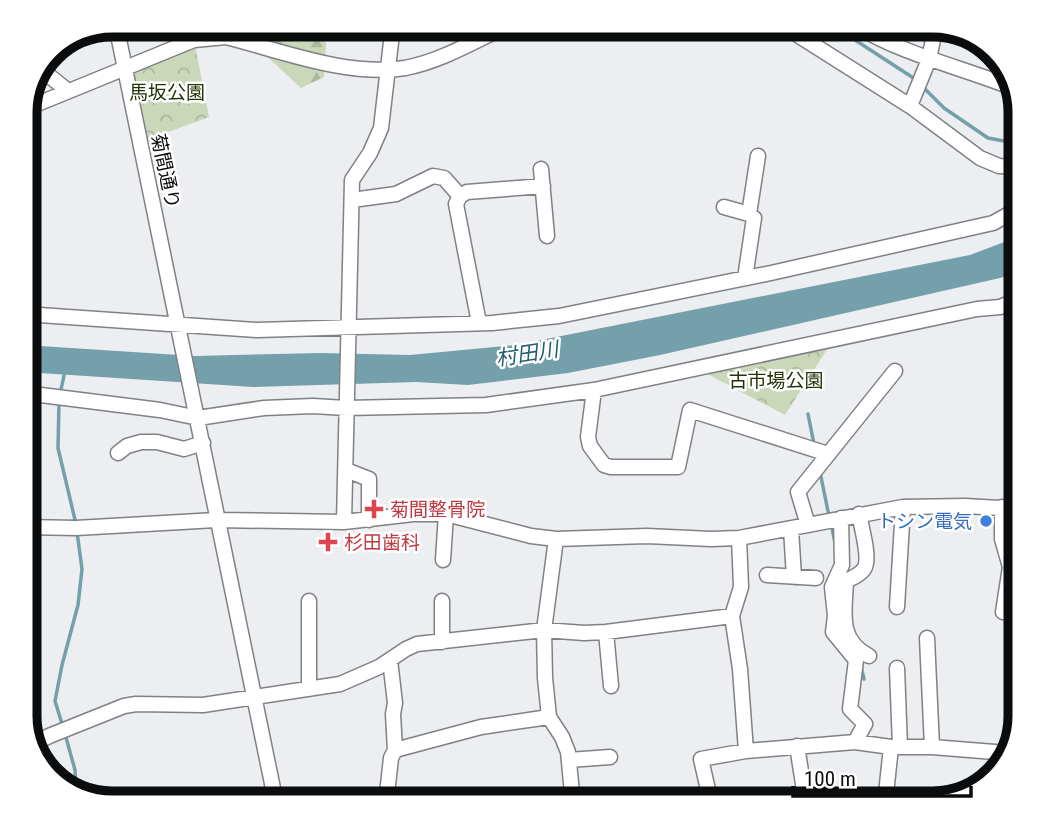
<svg xmlns="http://www.w3.org/2000/svg" width="1045" height="828" font-family="'Roboto Condensed','Noto Sans JP',sans-serif">
<style>
.forest{fill:url(#forest-firs)}
.park{fill:url(#park-crowns)}
.water{fill:#73a0aa}
.lines{fill:none;stroke-linecap:round;stroke-linejoin:round}
.stream{stroke:#73a0aa;stroke-width:3.5}
.minor-casing{stroke:#7f8184;stroke-width:17}
.minor{stroke:#fff;stroke-width:14}
.health-dot{fill:#e0444e;stroke:#fff;stroke-width:2.5}
.shop-dot{fill:#3f7fe0;stroke:#fff;stroke-width:2.5}
.labels{text-anchor:middle;stroke-width:5;stroke-linejoin:round;paint-order:stroke}
.park-label{font-size:19px;fill:#26330a;stroke:#fff}
.street-label{font-size:19px;fill:#0b0c0d;stroke:#fff}
.health-label{font-size:19px;fill:#be3a42;stroke:#fff;text-anchor:start}
.shop-label{font-size:19px;fill:#366cbe;stroke:#fff;text-anchor:end}
.water-label{font-size:21px;font-style:italic;fill:#225e6b;stroke:#fff}
.rim{fill:none;stroke:#0b0c0d;stroke-width:9}
</style>
<defs>
<pattern id="forest-firs" width="22" height="20" patternUnits="userSpaceOnUse" patternTransform="scale(1.75)"><rect width="22" height="20" fill="#cbd7b9"/><path d="M5 1l3.5 6h-7zM16 11l3.5 6h-7z" fill="#adb79e"/></pattern>
<pattern id="park-crowns" width="20" height="18" patternUnits="userSpaceOnUse" patternTransform="scale(1.75)"><rect width="20" height="18" fill="#cbd7b9"/><path d="M2 6a3 3 0 1 1 6 0M12 15a3 3 0 1 1 6 0" fill="none" stroke="#adb79e"/></pattern>
</defs>
<rect width="100%" height="100%" fill="#eceef1"/>
<path class="forest" d="M 233,25 L 311,25 L 326,43 L 324,77 L 301,88 Z"/>
<path class="park" d="M 393,25 L 436,25 L 390,43 Z
M 194,40 L 209,117 L 141,142 L 126,67 Z
M 833,340 L 785,415 L 698,369 Z"/>
<path class="water" d="M 1020,236 L 1020,271 L 1000,278 L 660,355 L 568,373 L 468,385 L 416,382 L 253,387 L 25,372 L 25,345 L 194,356 L 321,353 L 410,355 L 516,345 L 970,255 Z"/>
<g class="lines">
<path class="stream" d="M 832,25 L 915,79
M 923,87 L 944,108 L 988,138 L 1020,144
M 60,394 L 65,371
M 59,402 L 58,448 L 76,524
M 808,414 L 814,444
M 820,472 L 829,516
M 831,523 L 835,543
M 861,667 L 864,679
M 63,727 L 55,701 L 62,665 L 78,605 L 82,569 L 77,532
M 65,734 L 75,770 L 76,790"/>
<g class="minor-casing">
<path id="minor" d="M 116,25 L 276,803
M 782,25 L 910,106 L 980,158 L 999,166 L 1020,167
M 855,25 C 902,54 957,66 1008,86
M 42,70 L 68,91
M 910,106 L 929,59 L 936,25
M 25,109 L 194,40 L 226,37 C 282,51 348,77 405,68 C 442,61 476,40 509,25
M 541,169 L 547,236
M 352,200 L 396,194 L 433,176 L 444,178 L 460,196
M 724,207 L 749,214 L 754,218 L 745,278
M 749,214 L 758,156
M 25,314 L 257,330 L 492,323 L 559,316 L 771,273 L 993,223 L 1020,208
M 479,323 L 456,204 L 460,196 L 467,192 L 543,186
M 594,390 L 588,437 L 590,446 L 604,465 L 611,467 L 678,467 L 690,410 L 828,454
M 25,393 L 160,410 L 198,418 L 264,408 L 313,406 L 346,408 L 486,405 L 594,390 L 977,309 L 1000,307 L 1020,299
M 118,453 L 127,446 L 141,442 L 157,442 L 184,449 L 203,443
M 346,470 L 369,479 L 369,520
M 1002,507 L 1002,539 L 1010,567 L 1003,612
M 859,514 C 861,526 871,559 864,569 C 860,575 852,578 846,581 C 845,611 837,640 869,656
M 841,518 L 842,565 L 832,587 L 835,616 L 833,632 L 856,660 L 850,709 L 865,724 L 855,742
M 344,522 L 352,180 L 370,153 L 381,128 L 393,25
M 808,525 L 798,492 L 895,371
M 25,527 L 76,528 L 216,520 L 344,522 L 413,514 L 446,514 L 531,536 L 556,539 L 647,536 L 711,539 L 739,538 L 903,507 L 965,506 L 1020,509
M 791,529 L 794,577
M 739,538 L 741,587 L 732,616 L 740,669 L 746,751
M 556,539 L 544,630 L 545,678 L 549,717 L 562,737 L 568,752 L 573,803
M 443,560 L 446,514
M 767,575 L 816,578
M 309,601 L 309,689
M 442,601 L 442,642
M 897,607 L 903,507
M 606,632 L 611,686
M 927,638 L 932,747
M 897,668 L 900,747
M 36,743 L 49,736 L 124,706 L 136,704 L 203,705 L 340,684 L 379,667 L 406,649 L 417,644 L 544,630 L 584,633 L 606,632 L 732,616
M 797,746 L 806,803
M 395,750 L 481,727 L 549,717
M 569,760 L 610,757
M 386,803 L 391,758 L 395,750 L 393,714 L 395,703 L 390,660
M 711,803 L 701,759 L 746,751 L 855,742 L 891,747 L 932,747 L 1007,753
M 885,803 L 891,747"/>
</g>
<use href="#minor" class="minor"/>
</g>
<g class="health-dot">
<path d="M370.5 498.5h7v7h7v7h-7v7h-7v-7h-7v-7h7z"/>
<path d="M324.5 531.5h7v7h7v7h-7v7h-7v-7h-7v-7h7z"/>
</g>
<circle class="shop-dot" cx="986" cy="521" r="7"/>
<g class="labels">
<g class="park-label">
<text x="167" y="99">馬坂公園</text>
<text x="776" y="387">古市場公園</text>
</g>
<g class="street-label">
<text transform="translate(166 171) rotate(78)" y="7">菊間通り</text>
</g>
<g class="health-label">
<text x="390" y="516">菊間整骨院</text>
<text x="344" y="549">杉田歯科</text>
</g>
<g class="shop-label">
<text x="972" y="528">トシン電気</text>
</g>
<g class="water-label">
<text transform="translate(527 354) rotate(-9)" y="7">村田川</text>
</g>
</g>
<path d="M0 0H1045V828H0ZM112 37H933A75 75 0 0 1 1008 112V716A75 75 0 0 1 933 791H112A75 75 0 0 1 37 716V112A75 75 0 0 1 112 37Z" fill="#fff" fill-rule="evenodd"/>
<path class="rim" d="M112 37H933A75 75 0 0 1 1008 112V716A75 75 0 0 1 933 791H112A75 75 0 0 1 37 716V112A75 75 0 0 1 112 37Z"/>
<path d="M793 786v10h178v-10" fill="none" stroke="#0b0c0d" stroke-width="3.5"/>
<text x="804" y="786" font-size="21" fill="#0b0c0d" stroke="#ffffff" stroke-width="5" paint-order="stroke">100 m</text>
</svg>
